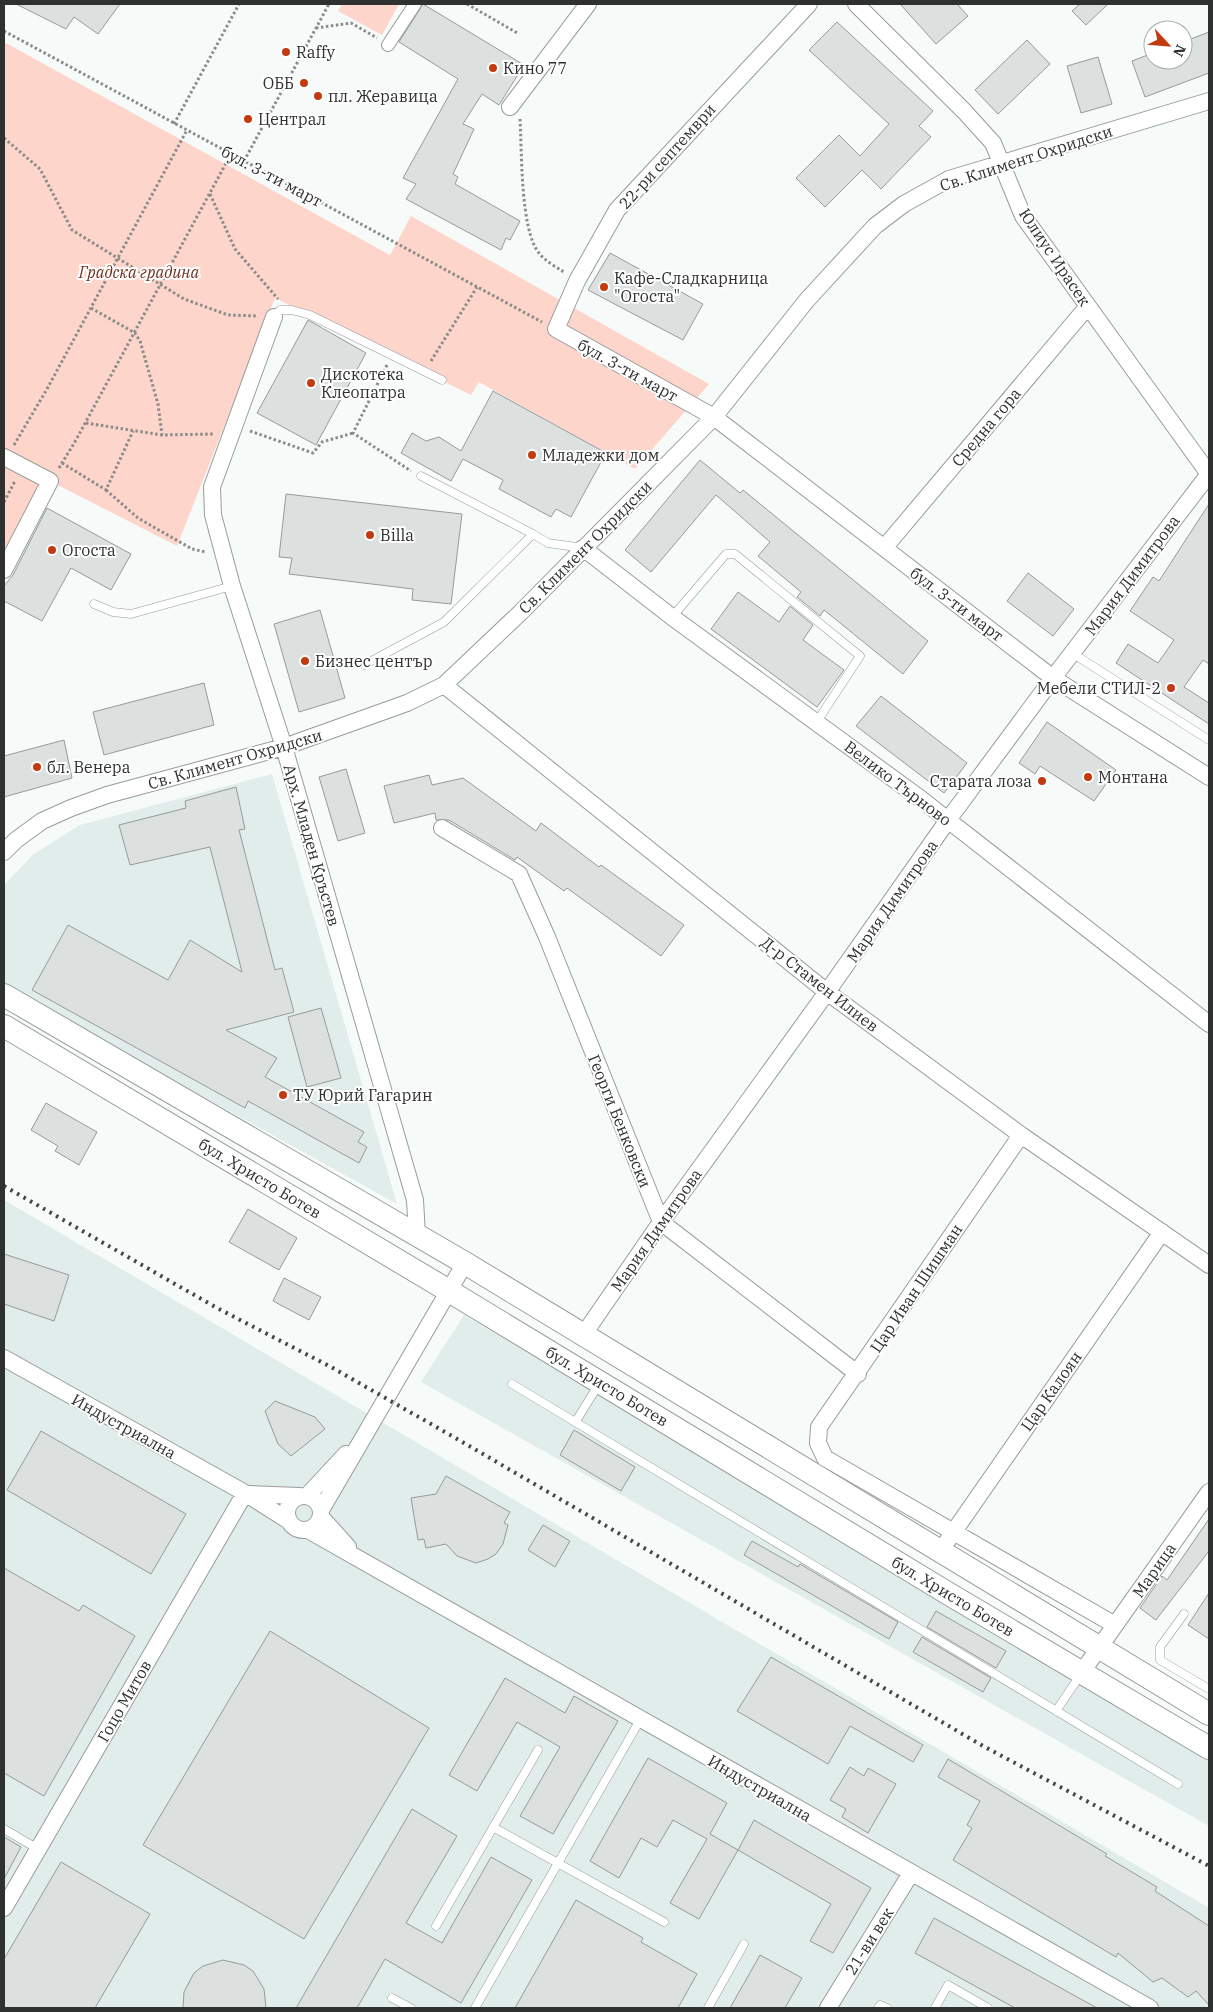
<svg xmlns="http://www.w3.org/2000/svg" width="1213" height="2012" font-family="'IBM Plex Serif',serif">
<style>
.built{fill:#e1edea}
.green{fill:#fed5ca}
.building{fill:#dce0df;stroke:#969a99}
.lines{fill:none;stroke-linecap:round;stroke-linejoin:round}
.service-casing{stroke:#979c9a;stroke-width:9}
.pedestrian-casing{stroke:#979c9a;stroke-width:14}
.minor-casing{stroke:#979c9a;stroke-width:18}
.secondary-casing{stroke:#979c9a;stroke-width:24}
.path{stroke:#898c8b;stroke-width:3;stroke-dasharray:2.5 2.5;stroke-linecap:butt}
.service{stroke:#fff;stroke-width:8}
.pedestrian{stroke:#fff;stroke-width:12}
.minor{stroke:#fff;stroke-width:16}
.secondary{stroke:#fff;stroke-width:22}
.rail{stroke:#454646;stroke-width:4;stroke-dasharray:2.5 5;stroke-linecap:butt}
.poi-dot{fill:#c33a11;stroke:#fff;stroke-width:2}
.labels{text-anchor:middle;stroke-width:4;stroke-linejoin:round;paint-order:stroke}
.poi-label{font-size:16px;fill:#2f3030;stroke:#fff;text-anchor:start}
.street-label{font-size:16px;fill:#2f3030;stroke:#fff}
.park-label{font-size:16px;font-style:italic;fill:#733322;stroke:#fff}
</style>
<rect width="100%" height="100%" fill="#f6fbf9"/>
<path class="built" d="M 272,774 L 397,1204 L 4,986 L 4,885 L 34,854 L 80,825 Z
M 4,1200 L 1209,1908 L 1209,2008 L 4,2008 Z
M 464,1315 L 1209,1755 L 1209,1826 L 421,1382 Z"/>
<path class="green" d="M 342,4 L 399,4 L 382,35 L 338,11 Z
M 4,42 L 390,255 L 411,216 L 709,384 L 635,469 L 479,382 L 471,395 L 275,298 L 177,546 L 50,481 L 4,567 Z"/>
<path class="building" d="M 16,4 L 120,4 L 98,34 L 74,17 L 66,29 Z
M 423,4 L 524,65 L 499,105 L 482,94 L 463,124 L 474,129 L 453,174 L 458,177 L 455,184 L 520,221 L 510,240 L 506,238 L 501,250 L 406,199 L 416,184 L 403,178 L 458,79 L 399,42 Z
M 900,4 L 957,4 L 968,16 L 936,44 Z
M 1080,4 L 1108,4 L 1086,25 L 1072,11 Z
M 837,22 L 933,111 L 919,126 L 931,137 L 881,189 L 862,170 L 825,207 L 796,178 L 839,135 L 860,156 L 889,124 L 809,50 Z
M 1209,32 L 1209,73 L 1145,97 L 1132,61 L 1153,53 L 1153,60 L 1183,60 L 1183,42 Z
M 1027,40 L 1050,64 L 998,114 L 975,90 Z
M 1098,57 L 1112,104 L 1081,113 L 1067,66 Z
M 610,253 L 703,304 L 683,340 L 588,290 Z
M 308,320 L 366,353 L 316,445 L 257,413 Z
M 493,391 L 606,453 L 571,517 L 556,509 L 551,517 L 499,489 L 503,480 L 463,459 L 451,481 L 401,453 L 412,433 L 426,441 L 439,437 L 461,451 Z
M 700,460 L 740,493 L 743,490 L 928,641 L 903,674 L 824,610 L 820,616 L 797,597 L 801,592 L 758,556 L 770,542 L 716,495 L 651,572 L 625,550 Z
M 286,494 L 462,514 L 451,604 L 412,600 L 413,589 L 289,574 L 292,558 L 279,557 Z
M 1209,504 L 1209,664 L 1203,660 L 1184,687 L 1209,703 L 1209,724 L 1116,663 L 1128,644 L 1158,663 L 1174,640 L 1130,611 L 1153,577 L 1159,581 Z
M 47,508 L 131,554 L 111,590 L 71,568 L 42,621 L 4,601 L 4,586 L 13,575 Z
M 1028,573 L 1074,609 L 1053,636 L 1007,601 Z
M 738,592 L 779,622 L 790,606 L 813,625 L 803,640 L 844,670 L 817,707 L 711,629 Z
M 320,610 L 345,698 L 299,712 L 274,624 Z
M 204,683 L 214,725 L 104,755 L 93,712 Z
M 881,696 L 967,763 L 944,793 L 856,726 Z
M 1047,722 L 1116,770 L 1094,801 L 1040,766 L 1035,774 L 1019,763 Z
M 64,740 L 72,778 L 4,797 L 4,756 Z
M 346,769 L 365,833 L 338,841 L 319,777 Z
M 429,775 L 432,785 L 463,778 L 536,831 L 541,823 L 599,867 L 601,865 L 684,925 L 661,956 L 567,888 L 564,891 L 517,857 L 515,860 L 449,820 L 436,820 L 435,813 L 394,823 L 384,786 Z
M 236,787 L 245,829 L 239,830 L 275,970 L 282,968 L 294,1012 L 226,1030 L 277,1058 L 265,1077 L 364,1132 L 358,1142 L 367,1147 L 359,1163 L 248,1101 L 245,1108 L 32,990 L 68,925 L 168,980 L 190,940 L 242,972 L 210,847 L 130,865 L 119,825 L 186,808 L 185,801 Z
M 321,1008 L 341,1078 L 307,1087 L 288,1017 Z
M 46,1103 L 97,1132 L 79,1165 L 55,1151 L 58,1146 L 31,1130 Z
M 248,1209 L 297,1238 L 279,1270 L 229,1242 Z
M 4,1254 L 69,1275 L 54,1321 L 4,1304 Z
M 284,1278 L 321,1297 L 309,1320 L 273,1301 Z
M 275,1401 L 315,1417 L 325,1429 L 291,1456 L 278,1444 L 265,1411 Z
M 574,1430 L 635,1467 L 621,1491 L 560,1455 Z
M 41,1431 L 186,1514 L 151,1574 L 7,1490 Z
M 446,1476 L 510,1512 L 504,1523 L 508,1525 L 503,1544 L 496,1554 L 488,1559 L 476,1563 L 457,1556 L 446,1544 L 426,1548 L 424,1539 L 418,1540 L 411,1498 L 436,1494 Z
M 1209,1519 L 1209,1551 L 1156,1620 L 1140,1608 L 1162,1576 L 1167,1580 Z
M 543,1525 L 570,1541 L 555,1567 L 528,1550 Z
M 752,1541 L 798,1567 L 800,1564 L 898,1622 L 889,1639 L 744,1555 Z
M 4,1568 L 79,1611 L 83,1605 L 135,1636 L 44,1796 L 4,1773 Z
M 1209,1593 L 1209,1639 L 1188,1625 Z
M 936,1611 L 1006,1651 L 996,1668 L 927,1627 Z
M 270,1631 L 429,1728 L 304,1939 L 143,1845 Z
M 922,1637 L 991,1678 L 983,1692 L 913,1652 Z
M 771,1657 L 923,1745 L 913,1762 L 850,1726 L 828,1764 L 737,1711 Z
M 505,1678 L 565,1713 L 574,1696 L 618,1721 L 553,1834 L 520,1816 L 560,1747 L 517,1722 L 477,1791 L 449,1775 Z
M 648,1758 L 727,1803 L 710,1834 L 738,1850 L 699,1919 L 670,1903 L 707,1839 L 673,1820 L 657,1847 L 641,1838 L 619,1878 L 590,1861 Z
M 948,1759 L 1107,1854 L 1105,1856 L 1157,1887 L 1155,1891 L 1209,1926 L 1209,2005 L 1196,1991 L 1188,1997 L 1162,1978 L 1153,1982 L 1118,1953 L 1116,1957 L 953,1860 L 972,1828 L 967,1825 L 980,1801 L 938,1777 Z
M 850,1767 L 864,1776 L 868,1768 L 896,1784 L 868,1833 L 842,1817 L 846,1809 L 830,1800 Z
M 412,1809 L 457,1836 L 406,1923 L 442,1943 L 491,1857 L 532,1880 L 461,2003 L 385,1959 L 357,2008 L 296,2008 Z
M 754,1820 L 871,1888 L 833,1953 L 810,1941 L 831,1904 L 738,1850 Z
M 4,1837 L 21,1847 L 4,1879 Z
M 61,1862 L 150,1914 L 95,2008 L 4,2008 L 4,1959 Z
M 576,1900 L 643,1938 L 641,1942 L 697,1974 L 678,2008 L 515,2008 Z
M 934,1918 L 1097,2008 L 1015,2008 L 915,1953 Z
M 760,1955 L 802,1978 L 785,2008 L 730,2008 Z
M 223,1960 L 244,1965 L 253,1971 L 264,1989 L 266,2008 L 183,2008 L 184,1992 L 194,1973 L 203,1966 Z"/>
<g class="lines">
<g class="service-casing">
<path id="service" d="M 274,317 L 280,310 L 292,310 L 310,315 L 442,380
M 421,476 L 533,534
M 94,604 L 113,612 L 131,614 L 232,586
M 672,617 L 726,554 L 735,554 L 860,656 L 816,723
M 1072,653 L 1209,740
M 364,665 L 444,622 L 533,534 L 548,543 L 583,548
M 512,1384 L 1178,1784
M 576,1421 L 599,1384
M 1184,1614 L 1160,1647 L 1160,1660 L 1209,1689
M 1056,1711 L 1081,1674
M 493,1827 L 664,1922
M 4,1829 L 38,1849
M 436,1926 L 538,1750
M 392,1998 L 411,2008
M 475,2008 L 640,1720
M 708,2008 L 744,1944
M 878,2008 L 880,2005 L 887,2008
M 935,2008 L 948,1985 L 988,2008"/>
</g>
<g class="pedestrian-casing">
<path id="pedestrian" d="M 388,45 L 415,4"/>
</g>
<g class="minor-casing">
<path id="minor" d="M 809,4 L 617,210 L 577,281 L 556,329 L 714,417 L 1053,678 L 1209,777
M 856,4 L 964,111 L 993,143 L 1023,216 L 1209,474
M 510,107 L 588,4
M 274,317 L 212,487 L 213,515 L 232,586 L 284,747 L 415,1200 L 417,1235
M 4,457 L 50,481 L 4,570
M 583,548 L 672,617 L 921,799 L 1209,1024
M 884,548 L 1088,306
M 444,685 L 827,992 L 1021,1135 L 1209,1265
M 442,828 L 519,874 L 547,937 L 661,1222 L 858,1374
M 4,852 L 16,840 L 42,821 L 71,808 L 107,795 L 284,747 L 407,703 L 444,685 L 520,613 L 714,417 L 807,300 L 875,226 L 904,204 L 949,179 L 1209,101
M 1021,1135 L 819,1427 L 818,1443 L 825,1458 L 1115,1625
M 584,1334 L 661,1222 L 827,992 L 948,820 L 1053,678 L 1209,474
M 4,1358 L 245,1493 L 289,1521
M 250,1494 L 299,1496
M287 1513a17 17 0 1 1 34 0a17 17 0 1 1-34 0Z
M 307,1496 L 346,1454
M 321,1510 L 465,1263
M 321,1517 L 348,1547
M 308,1530 L 1150,2008
M 948,1540 L 1162,1232
M 1082,1672 L 1209,1492
M 4,1908 L 245,1493
M 828,2008 L 911,1873"/>
</g>
<g class="secondary-casing">
<path id="secondary" d="M 4,995 L 465,1263 L 1209,1714
M 4,1026 L 449,1291 L 949,1594 L 1209,1748"/>
</g>
<path class="path" d="M 467,4 L 519,34
M 316,28 L 351,23 L 377,38
M 4,31 L 542,322
M 520,119 C 522,150 520,230 539,253 C 545,261 556,267 564,272
M 174,124 L 239,4
M 4,138 L 40,169 L 72,230 L 184,299 L 228,315 L 257,316
M 244,161 L 329,4
M 210,194 L 235,249 L 278,299
M 91,308 L 135,333 L 140,341 L 158,404 L 162,435 L 214,434
M 431,361 L 477,287
M 387,365 L 353,433 L 411,471
M 86,423 L 162,435
M 250,431 L 313,453 L 322,442 L 353,433
M 14,445 L 47,389 L 187,130
M 62,463 L 106,490 L 133,431
M 59,468 L 76,440 L 231,154
M 106,490 L 138,518 L 192,549 L 206,552
M 4,502 L 15,481"/>
<use href="#service" class="service"/>
<use href="#pedestrian" class="pedestrian"/>
<use href="#minor" class="minor"/>
<use href="#secondary" class="secondary"/>
<path class="rail" d="M 4,1186 L 217,1308 L 331,1367 L 459,1440 L 983,1746 L 1209,1866"/>
</g>
<g class="poi-dot">
<circle cx="286" cy="52" r="5"/>
<circle cx="493" cy="68" r="5"/>
<circle cx="304" cy="83" r="5"/>
<circle cx="318" cy="96" r="5"/>
<circle cx="248" cy="119" r="5"/>
<circle cx="604" cy="287" r="5"/>
<circle cx="311" cy="383" r="5"/>
<circle cx="532" cy="455" r="5"/>
<circle cx="370" cy="535" r="5"/>
<circle cx="52" cy="550" r="5"/>
<circle cx="305" cy="661" r="5"/>
<circle cx="1171" cy="688" r="5"/>
<circle cx="37" cy="767" r="5"/>
<circle cx="1088" cy="777" r="5"/>
<circle cx="1042" cy="781" r="5"/>
<circle cx="283" cy="1095" r="5"/>
</g>
<g class="labels">
<g class="poi-label">
<text x="296" y="58">Raffy</text>
<text x="503" y="74">Кино 77</text>
<text x="294" y="89" text-anchor="end">ОББ</text>
<text x="328" y="102">пл. Жеравица</text>
<text x="258" y="125">Централ</text>
<text x="614" y="284">Кафе-Сладкарница<tspan x="614" dy="18">"Огоста"</tspan></text>
<text x="321" y="380">Дискотека<tspan x="321" dy="18">Клеопатра</tspan></text>
<text x="542" y="461">Младежки дом</text>
<text x="380" y="541">Billa</text>
<text x="62" y="556">Огоста</text>
<text x="315" y="667">Бизнес център</text>
<text x="1161" y="694" text-anchor="end">Мебели СТИЛ-2</text>
<text x="47" y="773">бл. Венера</text>
<text x="1098" y="783">Монтана</text>
<text x="1032" y="787" text-anchor="end">Старата лоза</text>
<text x="293" y="1101">ТУ Юрий Гагарин</text>
</g>
<g class="street-label">
<text transform="translate(667 156) rotate(-48)" y="6">22-ри септември</text>
<text transform="translate(1026 158) rotate(-18)" y="6">Св. Климент Охридски</text>
<text transform="translate(272 176) rotate(28)" y="6">бул. 3-ти март</text>
<text transform="translate(1055 257) rotate(56)" y="6">Юлиус Ирасек</text>
<text transform="translate(628 370) rotate(29)" y="6">бул. 3-ти март</text>
<text transform="translate(986 427) rotate(-50)" y="6">Средна гора</text>
<text transform="translate(585 547) rotate(-45)" y="6">Св. Климент Охридски</text>
<text transform="translate(1132 575) rotate(-53)" y="6">Мария Димитрова</text>
<text transform="translate(957 604) rotate(37)" y="6">бул. 3-ти март</text>
<text transform="translate(235 759) rotate(-16)" y="6">Св. Климент Охридски</text>
<text transform="translate(898 783) rotate(37)" y="6">Велико Търново</text>
<text transform="translate(312 845) rotate(74)" y="6">Арх. Младен Кръстев</text>
<text transform="translate(892 901) rotate(-55)" y="6">Мария Димитрова</text>
<text transform="translate(820 984) rotate(38)" y="6">Д-р Стамен Илиев</text>
<text transform="translate(620 1121) rotate(68)" y="6">Георги Бенковски</text>
<text transform="translate(260 1178) rotate(31)" y="6">бул. Христо Ботев</text>
<text transform="translate(656 1230) rotate(-55)" y="6">Мария Димитрова</text>
<text transform="translate(916 1288) rotate(-56)" y="6">Цар Иван Шишман</text>
<text transform="translate(607 1386) rotate(31)" y="6">бул. Христо Ботев</text>
<text transform="translate(1051 1391) rotate(-55)" y="6">Цар Калоян</text>
<text transform="translate(124 1426) rotate(29)" y="6">Индустриална</text>
<text transform="translate(1154 1570) rotate(-55)" y="6">Марица</text>
<text transform="translate(953 1596) rotate(31)" y="6">бул. Христо Ботев</text>
<text transform="translate(124 1701) rotate(-60)" y="6">Гоцо Митов</text>
<text transform="translate(760 1788) rotate(30)" y="6">Индустриална</text>
<text transform="translate(869 1941) rotate(-58)" y="6">21-ви век</text>
</g>
<g class="park-label">
<text x="139" y="278">Градска градина</text>
</g>
</g>
<rect width="1213" height="2012" fill="none" stroke="#2f3030" stroke-width="10"/>
<g transform="translate(1168 45) rotate(116)"><circle r="24" fill="#ffffff" stroke="#acacac"/>
<path d="M0-4L9 19L0 12L-9 19Z" fill="#c33a11"/>
<text y="-8" font-size="14" font-weight="bold" text-anchor="middle" fill="#2f3030">N</text>
</g>
</svg>
